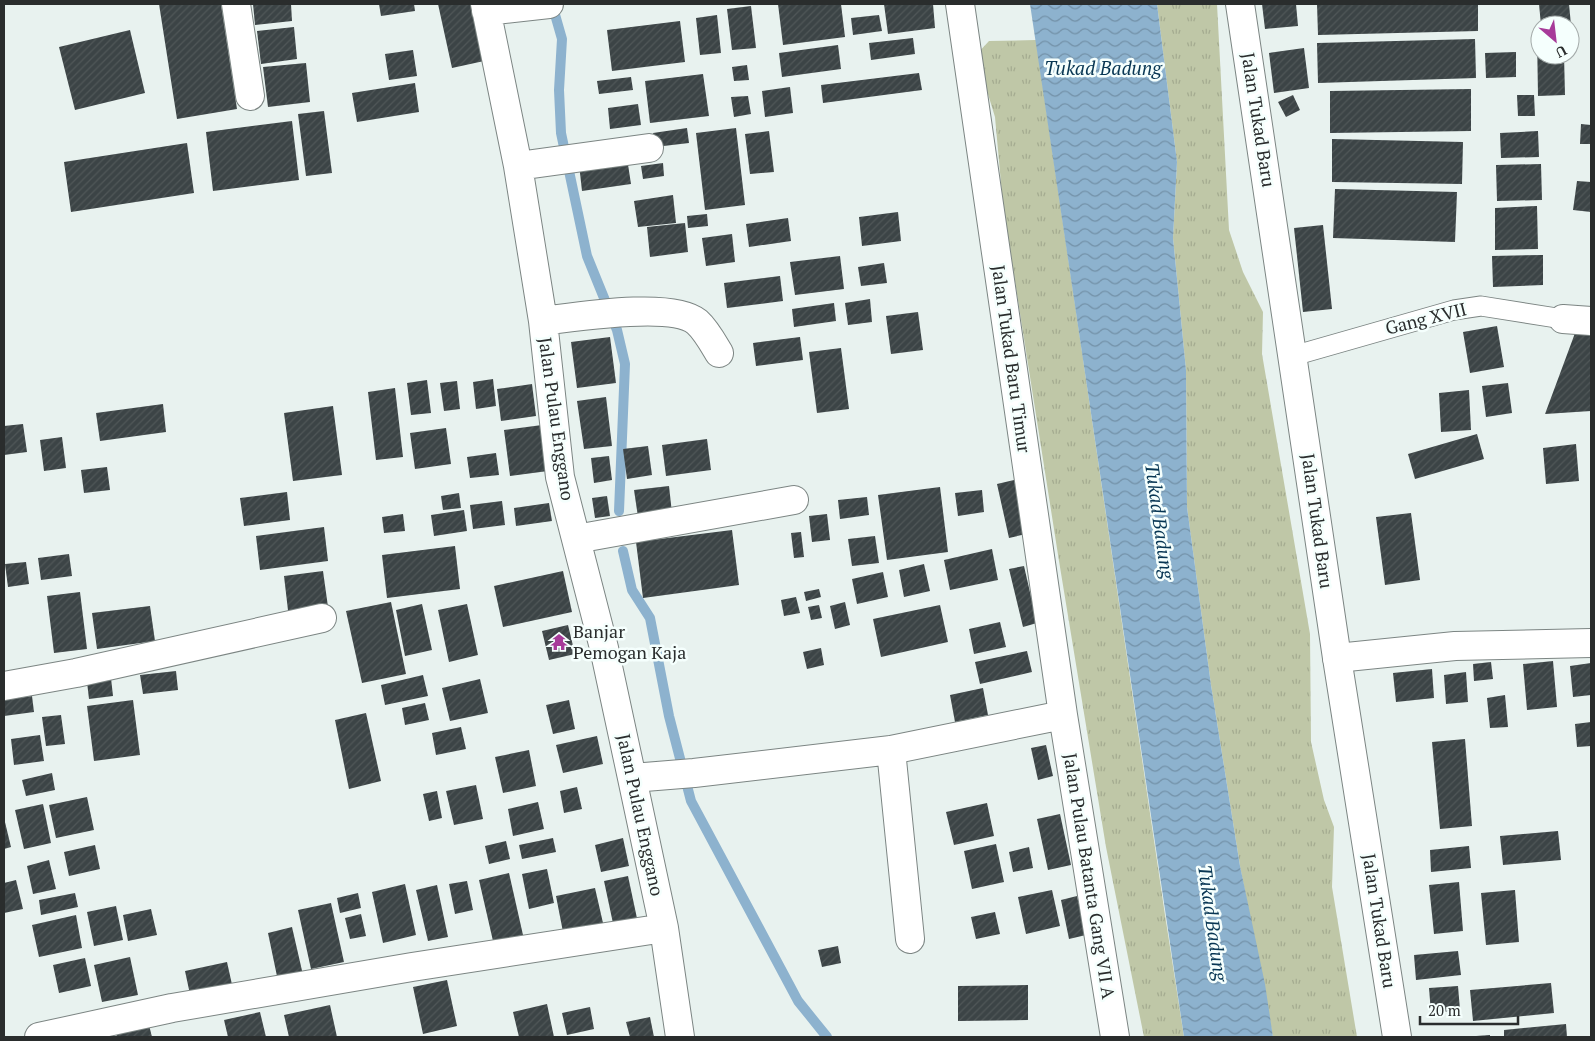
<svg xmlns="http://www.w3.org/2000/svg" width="1595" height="1041" font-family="'PT Serif',serif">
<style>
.grass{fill:url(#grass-tufts)}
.water{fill:url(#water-waves)}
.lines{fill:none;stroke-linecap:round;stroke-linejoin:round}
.stream{stroke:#8db2ce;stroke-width:10}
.building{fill:url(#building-hatch)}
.lane-casing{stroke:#7c8583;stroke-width:21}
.street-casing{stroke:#7c8583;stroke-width:30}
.secondary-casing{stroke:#7c8583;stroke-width:30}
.lane{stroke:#fff;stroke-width:19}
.street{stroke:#fff;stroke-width:28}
.secondary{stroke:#fff;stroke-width:28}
.labels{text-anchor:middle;stroke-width:5;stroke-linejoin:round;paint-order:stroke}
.street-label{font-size:18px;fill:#2a2d2d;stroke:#f5fffd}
.poi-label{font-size:18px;fill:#2a2d2d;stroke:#f5fffd;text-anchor:start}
.water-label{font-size:19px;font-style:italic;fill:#073653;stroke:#f5fffd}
</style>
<defs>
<pattern id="grass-tufts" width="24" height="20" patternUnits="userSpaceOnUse" patternTransform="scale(1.25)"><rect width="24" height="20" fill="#bfc7a7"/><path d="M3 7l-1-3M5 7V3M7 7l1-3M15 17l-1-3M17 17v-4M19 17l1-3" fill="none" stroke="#a4ab90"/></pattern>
<pattern id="water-waves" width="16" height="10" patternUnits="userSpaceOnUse" patternTransform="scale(1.25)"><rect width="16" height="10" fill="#8db2ce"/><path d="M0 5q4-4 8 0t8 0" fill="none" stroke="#7391a8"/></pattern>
<pattern id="building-hatch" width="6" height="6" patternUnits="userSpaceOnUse" patternTransform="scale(1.25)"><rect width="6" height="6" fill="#3c4446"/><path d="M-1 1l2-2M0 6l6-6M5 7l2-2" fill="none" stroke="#505758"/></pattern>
</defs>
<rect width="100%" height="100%" fill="#e8f2ef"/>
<path class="grass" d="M 1157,4 L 1217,4 L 1229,230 L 1243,272 L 1263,312 L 1262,354 L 1310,634 L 1311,742 L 1324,800 L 1334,827 L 1332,887 L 1357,1037 L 1273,1037 L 1240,866 L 1211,685 L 1187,507 L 1186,370 L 1173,238 L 1177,162 Z
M 1036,40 L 1165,915 L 1184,1037 L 1144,1037 L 1106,847 L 1059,561 L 1003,205 L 995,117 L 976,55 L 989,41 Z"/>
<path class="water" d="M 1030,4 L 1157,4 L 1177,162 L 1173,238 L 1186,370 L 1187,507 L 1211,685 L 1240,866 L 1265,984 L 1273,1037 L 1184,1037 Z"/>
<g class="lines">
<path class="stream" d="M 552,4 L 562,39 L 559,90 L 561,133 L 587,256 L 617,330 L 625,364 L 619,511
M 623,551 L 632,590 L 650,618 L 669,716 L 691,801 L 798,1001 L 827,1037"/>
</g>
<path class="building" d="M 159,4 L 221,4 L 237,109 L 177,119 Z
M 253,4 L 291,4 L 292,21 L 255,25 Z
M 379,4 L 414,4 L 415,11 L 381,16 Z
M 438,4 L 471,4 L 484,61 L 452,68 Z
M 778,4 L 841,4 L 845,37 L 783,45 Z
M 884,4 L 933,4 L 935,28 L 888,34 Z
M 1262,4 L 1296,4 L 1298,26 L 1265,29 Z
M 1317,4 L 1478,4 L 1478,31 L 1318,35 Z
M 1539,4 L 1569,4 L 1571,25 L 1541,25 Z
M 751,6 L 756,48 L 732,50 L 727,9 Z
M 717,15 L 721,53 L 700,55 L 696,18 Z
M 879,15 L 882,31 L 853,35 L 851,18 Z
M 680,21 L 685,62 L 612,71 L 607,30 Z
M 294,27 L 297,59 L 261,64 L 257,31 Z
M 130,30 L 145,93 L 75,110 L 59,47 Z
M 1537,35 L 1540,35 L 1540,55 L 1564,55 L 1565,95 L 1538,96 Z
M 913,38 L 915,54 L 871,60 L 869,43 Z
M 1475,39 L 1476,78 L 1318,83 L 1317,43 Z
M 838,45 L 841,69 L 782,77 L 779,53 Z
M 1304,48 L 1309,88 L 1274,93 L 1269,53 Z
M 413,50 L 417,76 L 389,80 L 385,54 Z
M 1516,52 L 1516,77 L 1486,78 L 1485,53 Z
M 306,63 L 310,102 L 268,107 L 263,67 Z
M 747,65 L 749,80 L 734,81 L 732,67 Z
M 919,73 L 922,90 L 823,103 L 821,85 Z
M 703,74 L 709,116 L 650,123 L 645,81 Z
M 631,77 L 633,90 L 599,94 L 597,81 Z
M 415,83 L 419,112 L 357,122 L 352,93 Z
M 790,87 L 793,113 L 765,117 L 762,91 Z
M 1471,89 L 1471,131 L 1330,133 L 1330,91 Z
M 1293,95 L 1300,110 L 1286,117 L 1278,102 Z
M 1517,95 L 1534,95 L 1535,116 L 1518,116 Z
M 748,96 L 751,114 L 734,117 L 731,97 Z
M 638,104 L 641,125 L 610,129 L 608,108 Z
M 324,111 L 332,173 L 306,176 L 298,114 Z
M 292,121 L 299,180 L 213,191 L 206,132 Z
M 1581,124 L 1591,125 L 1591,144 L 1580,144 Z
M 687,128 L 689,143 L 655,147 L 653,133 Z
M 736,128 L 745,205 L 705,210 L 696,133 Z
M 769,131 L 774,172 L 750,174 L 745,134 Z
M 1538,131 L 1539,157 L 1501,158 L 1500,133 Z
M 1332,139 L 1463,142 L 1462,184 L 1332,182 Z
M 187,143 L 194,193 L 71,212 L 64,162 Z
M 627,158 L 631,184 L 582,191 L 579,164 Z
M 663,163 L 664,176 L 643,179 L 641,166 Z
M 1541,164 L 1542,200 L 1497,201 L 1496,165 Z
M 1577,181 L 1591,182 L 1591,212 L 1573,210 Z
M 1335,189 L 1457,192 L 1455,242 L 1333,238 Z
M 673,195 L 676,223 L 638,227 L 634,201 Z
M 1537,206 L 1538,249 L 1495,250 L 1495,208 Z
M 898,212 L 901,241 L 862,246 L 859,217 Z
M 707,214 L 708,226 L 688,228 L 687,216 Z
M 788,218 L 791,241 L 749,247 L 746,224 Z
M 685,223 L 688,252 L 650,257 L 647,227 Z
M 1323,225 L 1332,309 L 1303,312 L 1294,228 Z
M 732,234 L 735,262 L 706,266 L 702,238 Z
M 1543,255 L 1543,285 L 1493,287 L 1492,256 Z
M 840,256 L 844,289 L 795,295 L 790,262 Z
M 884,263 L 887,283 L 861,286 L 858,267 Z
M 780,276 L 783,301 L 727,308 L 724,283 Z
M 870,299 L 872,322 L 848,325 L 845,303 Z
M 834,303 L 836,321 L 794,327 L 792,309 Z
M 918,312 L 923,350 L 891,354 L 886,316 Z
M 1578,325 L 1591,325 L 1591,411 L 1545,414 Z
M 1497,326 L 1504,367 L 1470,373 L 1463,332 Z
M 610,337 L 616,383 L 577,388 L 571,342 Z
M 800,337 L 803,360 L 756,366 L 753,343 Z
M 841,348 L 849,409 L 817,413 L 809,352 Z
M 493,379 L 496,406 L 476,409 L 473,382 Z
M 427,380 L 431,413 L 411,415 L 407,383 Z
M 457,381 L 460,409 L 444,411 L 440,383 Z
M 1508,383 L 1512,413 L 1486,417 L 1482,386 Z
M 532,384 L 536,416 L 501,421 L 497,389 Z
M 395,388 L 403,457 L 376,460 L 368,392 Z
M 1469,390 L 1471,430 L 1441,432 L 1439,393 Z
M 606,397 L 612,446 L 584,449 L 577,401 Z
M 163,404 L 166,432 L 100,441 L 96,413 Z
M 333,406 L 342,475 L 293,481 L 284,413 Z
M 23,424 L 27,452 L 4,455 L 4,426 Z
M 542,425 L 548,471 L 510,476 L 504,430 Z
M 446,428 L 451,464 L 415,469 L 410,433 Z
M 1477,434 L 1484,459 L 1415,479 L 1408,454 Z
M 62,437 L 66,468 L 44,471 L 40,440 Z
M 707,439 L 711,470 L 666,476 L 662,445 Z
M 1576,444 L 1579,481 L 1546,484 L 1543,448 Z
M 648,446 L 652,475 L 627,479 L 623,449 Z
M 496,453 L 499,475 L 470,478 L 467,457 Z
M 609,456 L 612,480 L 594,483 L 591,458 Z
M 107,467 L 110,490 L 84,493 L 81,470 Z
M 1014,480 L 1026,534 L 1009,538 L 997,484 Z
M 669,486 L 672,513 L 638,517 L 634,490 Z
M 940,487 L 948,552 L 887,560 L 878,495 Z
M 982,490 L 984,512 L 958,516 L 955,493 Z
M 287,492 L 290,520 L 244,526 L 240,498 Z
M 459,493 L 461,508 L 443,510 L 441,496 Z
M 607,496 L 610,516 L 595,518 L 592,498 Z
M 867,497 L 869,515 L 840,519 L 838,500 Z
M 502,501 L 505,525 L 473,529 L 470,505 Z
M 549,503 L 552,521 L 516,526 L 514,508 Z
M 464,510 L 467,531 L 434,536 L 431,515 Z
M 1411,513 L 1420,580 L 1385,585 L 1376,517 Z
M 403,514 L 405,531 L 384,533 L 382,517 Z
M 827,514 L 830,540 L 812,542 L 809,516 Z
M 324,527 L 328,561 L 260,570 L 256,536 Z
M 732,530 L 739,585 L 643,598 L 636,542 Z
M 801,532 L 804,557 L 794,558 L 791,533 Z
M 875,536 L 879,563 L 852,566 L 848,539 Z
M 455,546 L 460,589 L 387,598 L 382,555 Z
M 992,549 L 998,580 L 950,590 L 944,560 Z
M 69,554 L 72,576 L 41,580 L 38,558 Z
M 26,562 L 29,584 L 8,587 L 5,564 Z
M 924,564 L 930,591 L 904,597 L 899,570 Z
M 1024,566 L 1037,623 L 1023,627 L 1009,569 Z
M 323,571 L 329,614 L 289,619 L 284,576 Z
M 563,571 L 572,612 L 503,627 L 494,586 Z
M 883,572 L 888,597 L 857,604 L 852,579 Z
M 819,589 L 821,597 L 806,601 L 804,592 Z
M 80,592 L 87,649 L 54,653 L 47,596 Z
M 796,597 L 800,613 L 784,616 L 781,600 Z
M 391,602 L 406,674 L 362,683 L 346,611 Z
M 845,602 L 850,625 L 835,629 L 830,606 Z
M 422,604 L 432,650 L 405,656 L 396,610 Z
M 467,604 L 478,655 L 449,662 L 438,610 Z
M 819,605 L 822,618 L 811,620 L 808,607 Z
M 940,605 L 948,642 L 881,657 L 873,619 Z
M 150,606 L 155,641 L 97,649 L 92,613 Z
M 1000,622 L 1006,647 L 974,654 L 969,629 Z
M 568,625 L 575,654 L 549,660 L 542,631 Z
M 821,648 L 824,665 L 807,669 L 803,652 Z
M 1027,651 L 1032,672 L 980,684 L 975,662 Z
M 1553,661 L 1557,707 L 1527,710 L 1523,664 Z
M 1491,662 L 1493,679 L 1474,681 L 1473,664 Z
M 1591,663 L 1591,695 L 1573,697 L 1570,666 Z
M 1432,669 L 1434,698 L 1396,702 L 1393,673 Z
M 176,671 L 178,690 L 143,694 L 140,675 Z
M 1466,672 L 1468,702 L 1446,704 L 1444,675 Z
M 423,675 L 428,696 L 385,705 L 381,685 Z
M 111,678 L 113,696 L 89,699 L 87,682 Z
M 480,679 L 488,713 L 450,721 L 442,688 Z
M 983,688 L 988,715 L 955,722 L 950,695 Z
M 1505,695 L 1508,727 L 1490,728 L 1487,698 Z
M 32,696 L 34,712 L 4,716 L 4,700 Z
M 133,700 L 140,755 L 94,761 L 87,706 Z
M 569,700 L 575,729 L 553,734 L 546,705 Z
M 425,703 L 429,720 L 405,725 L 402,708 Z
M 366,713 L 381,781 L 349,789 L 335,720 Z
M 61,715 L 65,744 L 46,746 L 42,717 Z
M 1591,722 L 1591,746 L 1577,747 L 1575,724 Z
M 461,727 L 466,749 L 436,755 L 432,733 Z
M 40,735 L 44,761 L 14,765 L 11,739 Z
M 597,736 L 603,764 L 563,773 L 556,745 Z
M 1465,739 L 1472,826 L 1440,829 L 1432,742 Z
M 1046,745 L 1053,776 L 1038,780 L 1031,748 Z
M 529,750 L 536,786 L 503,793 L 495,757 Z
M 52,773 L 55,790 L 26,796 L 22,780 Z
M 476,785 L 483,819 L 454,825 L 446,791 Z
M 577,787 L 582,809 L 564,813 L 560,791 Z
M 437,791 L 442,818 L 429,821 L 423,794 Z
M 87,797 L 94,830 L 56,838 L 49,805 Z
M 538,802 L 544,829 L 513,836 L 508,809 Z
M 987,803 L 994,836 L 954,845 L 946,812 Z
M 43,804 L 51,843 L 24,849 L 15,810 Z
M 1060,814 L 1071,865 L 1048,870 L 1037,819 Z
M 4,818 L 11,847 L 4,849 Z
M 1558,831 L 1561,860 L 1503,865 L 1500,836 Z
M 553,838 L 556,852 L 522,859 L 519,845 Z
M 623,838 L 629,866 L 601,872 L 595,845 Z
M 506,841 L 510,859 L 489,864 L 485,846 Z
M 996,844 L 1004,882 L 972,889 L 964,851 Z
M 95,845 L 100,869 L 69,876 L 64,852 Z
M 1469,846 L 1471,868 L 1431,872 L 1430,850 Z
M 1029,847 L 1033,868 L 1013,872 L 1009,852 Z
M 49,860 L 56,889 L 33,894 L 27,866 Z
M 547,869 L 554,903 L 529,909 L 522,874 Z
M 509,873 L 523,935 L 493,941 L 479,880 Z
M 628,876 L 638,923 L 614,928 L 604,881 Z
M 16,880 L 23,909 L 4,913 L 4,883 Z
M 467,881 L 473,910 L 455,914 L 449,884 Z
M 1459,882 L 1463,931 L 1434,934 L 1429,885 Z
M 405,884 L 416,935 L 383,943 L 372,892 Z
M 437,885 L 448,937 L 428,941 L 416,890 Z
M 595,888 L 603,923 L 563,932 L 556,896 Z
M 1052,890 L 1060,926 L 1026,934 L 1018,897 Z
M 1515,890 L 1519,942 L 1486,945 L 1481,893 Z
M 75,893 L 78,907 L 41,915 L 39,900 Z
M 358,893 L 361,908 L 340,913 L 337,898 Z
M 1077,896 L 1086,935 L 1069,939 L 1061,900 Z
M 331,903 L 344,962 L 311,969 L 298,910 Z
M 116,906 L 123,940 L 94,946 L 87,912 Z
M 151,909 L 157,935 L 128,941 L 123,915 Z
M 995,912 L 1000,934 L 976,939 L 971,917 Z
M 361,914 L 366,936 L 350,939 L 345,918 Z
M 76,915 L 82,948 L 39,957 L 32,925 Z
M 292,927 L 303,975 L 278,981 L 268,933 Z
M 838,946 L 841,963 L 822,967 L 818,950 Z
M 1458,951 L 1461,975 L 1416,980 L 1414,955 Z
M 130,957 L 138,995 L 102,1002 L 94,965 Z
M 85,958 L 91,986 L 59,993 L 53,965 Z
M 227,962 L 233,989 L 191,999 L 185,971 Z
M 447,980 L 457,1026 L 423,1034 L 413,987 Z
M 1551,983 L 1554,1013 L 1473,1021 L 1470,990 Z
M 1028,985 L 1028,1020 L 958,1021 L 958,986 Z
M 1458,986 L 1460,1010 L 1431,1013 L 1429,988 Z
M 547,1004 L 554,1037 L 519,1037 L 513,1012 Z
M 330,1005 L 337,1037 L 289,1037 L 284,1015 Z
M 590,1007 L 594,1029 L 567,1035 L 562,1013 Z
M 260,1012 L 266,1037 L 228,1037 L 224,1020 Z
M 650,1017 L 654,1037 L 630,1037 L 626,1022 Z
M 1566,1024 L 1567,1037 L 1504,1037 L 1504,1030 Z
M 149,1025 L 152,1037 L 117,1037 L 116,1033 Z
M 1490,1035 L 1490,1037 L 1476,1037 L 1476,1036 Z"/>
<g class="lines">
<g class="lane-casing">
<path id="lane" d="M 1293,356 L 1454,310 L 1481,306 L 1563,319"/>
</g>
<g class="street-casing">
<path id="street" d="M 236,4 L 250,96
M 485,4 L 518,166 L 543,321 L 560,477 L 604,648 L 632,778 L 664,928 L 680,1037
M 960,4 L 1063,715 L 1115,1037
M 486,11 L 549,4
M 518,166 L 649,148
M 1563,319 L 1591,321
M 543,321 C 576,317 672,301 697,322 C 706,330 713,343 719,353
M 576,539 L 794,500
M 1337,658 L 1455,646 L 1591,643
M 4,686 L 76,673 L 322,618
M 891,750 L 910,939
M 632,778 L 694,773 L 891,750 L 1063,715
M 39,1037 L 172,1008 L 412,967 L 664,928"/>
</g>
<g class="secondary-casing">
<path id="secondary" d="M 1240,4 L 1337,658 L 1397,1037"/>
</g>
<use href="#lane" class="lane"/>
<use href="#street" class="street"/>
<use href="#secondary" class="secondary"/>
</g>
<defs>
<g id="temple-bare" transform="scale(1.35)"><path d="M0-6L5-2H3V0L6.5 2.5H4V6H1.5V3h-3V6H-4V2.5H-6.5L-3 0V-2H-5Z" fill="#a73a99" stroke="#f5fffd" stroke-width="2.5" paint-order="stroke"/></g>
</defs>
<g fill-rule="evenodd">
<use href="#temple-bare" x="559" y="642"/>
</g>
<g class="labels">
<g class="street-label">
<text transform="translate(1258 120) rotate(81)" y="6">Jalan Tukad Baru</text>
<text transform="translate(1426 319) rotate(-14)" y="6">Gang XVII</text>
<text transform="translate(1011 359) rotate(82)" y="6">Jalan Tukad Baru Timur</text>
<text transform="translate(556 419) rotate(82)" y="6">Jalan Pulau Enggano</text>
<text transform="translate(1317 521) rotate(82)" y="6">Jalan Tukad Baru</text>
<text transform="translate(640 815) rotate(78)" y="6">Jalan Pulau Enggano</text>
<text transform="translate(1089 876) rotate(81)" y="6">Jalan Pulau Batanta Gang VII A</text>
<text transform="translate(1379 921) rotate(81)" y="6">Jalan Tukad Baru</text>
</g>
<g class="poi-label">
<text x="573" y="638">Banjar<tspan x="573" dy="21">Pemogan Kaja</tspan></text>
</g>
<g class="water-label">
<text x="1103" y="75">Tukad Badung</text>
<text transform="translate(1160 521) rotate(82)" y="7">Tukad Badung</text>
<text transform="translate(1213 923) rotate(82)" y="7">Tukad Badung</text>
</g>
</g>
<rect width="1595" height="1041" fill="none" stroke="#2a2d2d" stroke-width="10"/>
<g transform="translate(1555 40) rotate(152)"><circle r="24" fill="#f5fffd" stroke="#a4abaa"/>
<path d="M0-4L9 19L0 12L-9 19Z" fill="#a73a99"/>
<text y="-8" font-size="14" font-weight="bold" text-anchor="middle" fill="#2a2d2d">U</text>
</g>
<path d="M1420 1016v8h98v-8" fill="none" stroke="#2a2d2d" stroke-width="2.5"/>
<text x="1428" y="1016" font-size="15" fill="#2a2d2d" stroke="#f5fffd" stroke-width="4" paint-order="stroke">20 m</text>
</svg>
